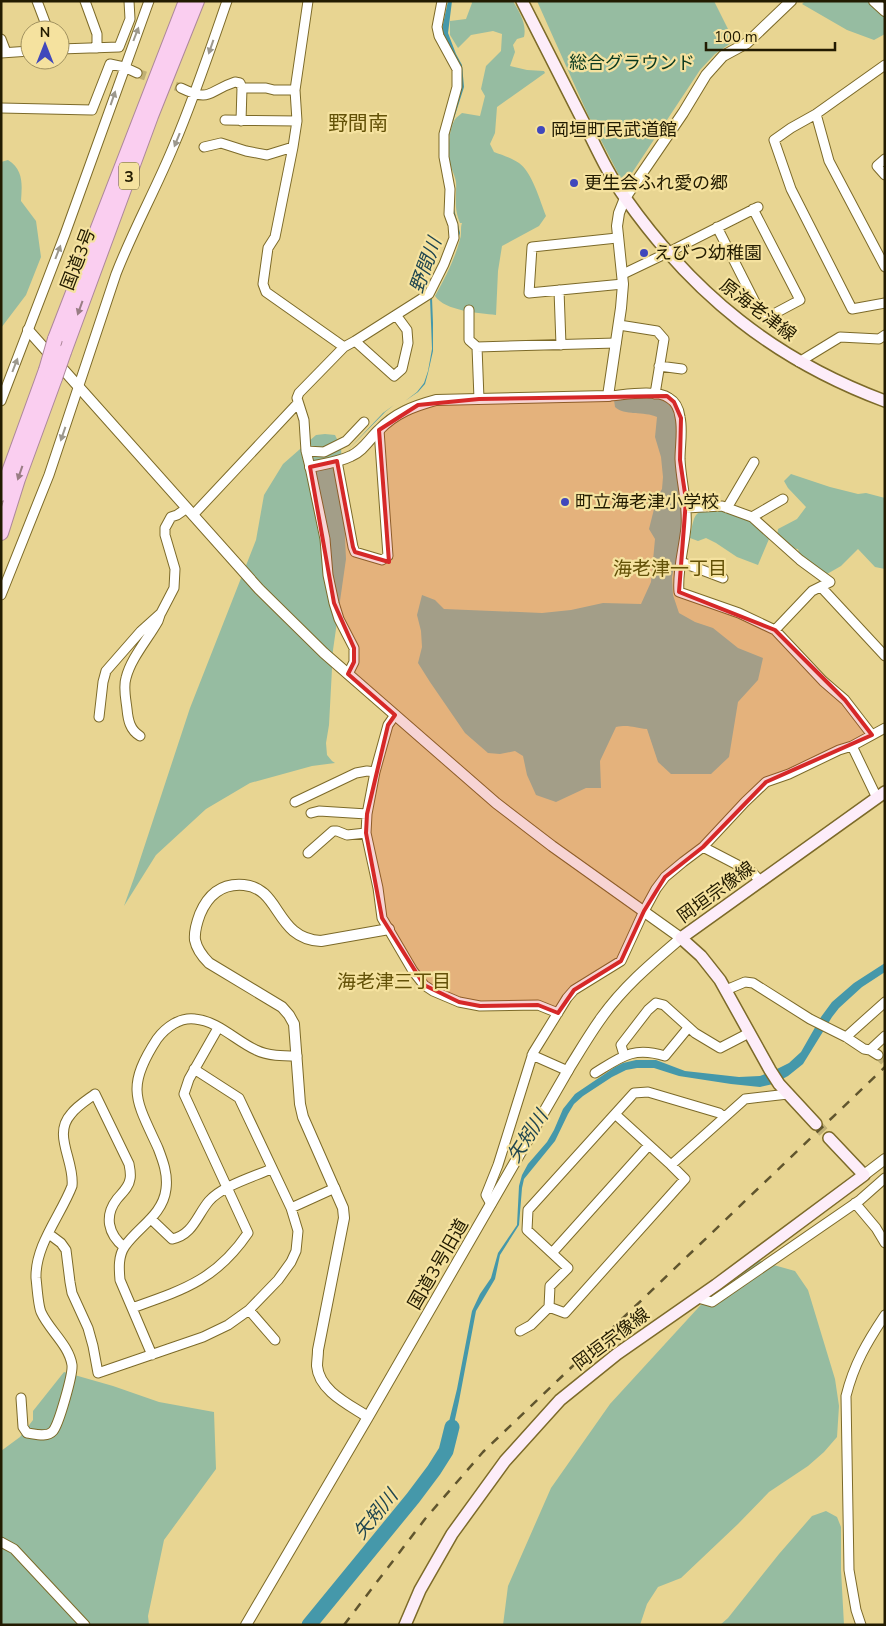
<svg xmlns="http://www.w3.org/2000/svg" width="886" height="1626" font-family="'Nunito Sans','Noto Sans JP',sans-serif">
<style>
.green{fill:#96bca1}
.water{fill:#4598aa}
.lines{fill:none;stroke-linecap:round;stroke-linejoin:round}
.river{stroke:#4598aa;stroke-width:15}
.minor-tunnel{stroke:#c0b075;stroke-width:9;stroke-dasharray:9 4.5;stroke-linecap:butt}
.secondary-tunnel{stroke:#c0b075;stroke-width:11;stroke-dasharray:11 5.5;stroke-linecap:butt}
.minor-casing{stroke:#7c6a29;stroke-width:11}
.tertiary-casing{stroke:#7c6a29;stroke-width:12}
.secondary-casing{stroke:#7c6a29;stroke-width:14}
.trunk-casing{stroke:#ad889a;stroke-width:16}
.minor{stroke:#fff;stroke-width:9}
.tertiary{stroke:#fff;stroke-width:10}
.secondary{stroke:#fdedf9;stroke-width:11}
.trunk{stroke:#facef0;stroke-width:14}
.rail{stroke:#60552e;stroke-width:2.5;stroke-dasharray:9 9;stroke-linecap:butt}
.trunk-bridge-casing{stroke:#ad889a;stroke-width:16;stroke-linecap:butt}
.trunk-bridge{stroke:#facef0;stroke-width:14}
.oneway{fill:#9c988d}
.oneway2{fill:#997d84}
.marked{fill:#d62828;fill-opacity:0.2;stroke:#d62828;stroke-width:4;stroke-linejoin:round}
.poi-dot{fill:#4048bc;stroke:#f5e29f;stroke-width:2}
.labels{text-anchor:middle;stroke-width:4.5;stroke-linejoin:round;paint-order:stroke}
.shield{fill:#f5e29f;stroke:#615730;stroke-width:1}
.shield-label{font-size:16px;font-weight:bold;fill:#221b01}
.park-label{font-size:18px;fill:#0a391e;stroke:#f5e29f}
.poi-label{font-size:18px;fill:#221b01;stroke:#f5e29f;text-anchor:start}
.street-label{font-size:18px;fill:#221b01;stroke:#f5e29f}
.water-label{font-size:19px;font-style:italic;fill:#20464f;stroke:#f5e29f}
.neighbourhood-label{font-size:19px;fill:#635107;stroke:#f5e29f}
.quarter-label{font-size:20px;fill:#635107;stroke:#f5e29f}
</style>
<rect width="100%" height="100%" fill="#e8d592"/>
<path class="green" d="M 471,1 L 513,1 C 519,12 527,23 524,37 L 517,39 L 513,45 L 515,52 L 510,66 L 527,70 L 544,71 L 545,73 L 497,107 L 495,133 L 490,144 L 494,152 C 502,155 512,158 519,163 C 532,172 540,201 546,216 L 539,226 L 502,246 L 498,271 L 496,315 C 479,313 445,311 435,296 C 445,278 455,259 460,239 C 462,233 460,228 462,223 L 460,223 C 453,206 457,197 456,182 C 455,176 452,170 450,164 C 448,152 448,128 456,118 C 458,116 460,115 462,113 L 480,116 L 485,96 L 481,89 L 486,66 L 501,51 L 502,34 L 493,31 L 471,35 L 458,48 L 450,35 L 450,21 L 466,19 L 472,3 Z
M 537,1 L 714,1 L 728,29 L 731,43 L 715,54 L 700,70 L 624,185 L 588,115 Z
M 805,1 L 870,1 L 885,15 L 885,34 L 874,40 L 847,30 L 802,4 Z
M 8,160 C 24,170 22,185 21,201 L 36,221 L 41,257 L 26,295 L 1,328 L 1,162 Z
M 642,397 C 660,398 666,398 676,414 L 682,505 L 682,531 L 672,577 L 673,595 L 679,613 L 695,622 L 713,628 L 738,648 L 763,658 L 758,680 L 738,702 L 729,757 L 711,774 L 671,774 L 658,762 L 647,729 C 635,728 629,724 616,727 L 600,761 L 601,788 L 586,788 L 556,802 L 536,795 L 527,775 L 523,756 L 515,751 L 500,754 L 488,753 L 465,733 L 430,682 L 418,663 L 422,647 L 421,631 L 417,615 L 422,595 L 435,600 L 444,609 L 542,613 L 571,610 L 603,603 L 641,604 L 651,582 L 655,539 L 649,529 L 657,497 L 662,489 L 663,477 L 661,457 L 655,437 L 657,417 C 644,411 624,416 615,407 L 614,400 Z
M 325,434 L 335,435 L 341,447 L 346,559 L 333,650 L 329,725 L 326,743 L 327,755 L 332,761 L 335,763 L 312,766 L 250,783 L 206,809 L 156,855 L 124,906 L 134,878 L 190,708 L 256,540 L 264,495 L 283,464 L 316,435 Z
M 791,474 L 830,487 L 858,494 L 866,493 L 885,498 L 885,569 L 875,567 L 858,549 L 841,566 L 827,574 C 814,568 803,564 798,549 L 789,548 L 777,537 L 778,529 L 797,519 L 806,507 L 788,488 L 784,481 Z
M 721,509 L 756,524 L 769,539 L 758,565 L 737,557 L 716,543 L 706,538 L 698,541 L 690,538 C 695,510 694,511 721,509 Z
M 752,1259 L 795,1271 L 808,1290 L 835,1379 L 839,1406 L 837,1437 L 824,1452 L 808,1466 L 769,1492 L 738,1524 L 681,1578 L 658,1587 L 647,1604 L 640,1625 L 503,1625 L 508,1586 L 551,1488 L 610,1404 L 741,1261 Z
M 64,1372 L 113,1386 L 159,1402 L 214,1412 L 216,1469 L 164,1540 L 148,1616 L 149,1625 L 1,1625 L 1,1451 L 20,1437 L 33,1420 L 33,1411 Z
M 826,1511 L 837,1517 L 841,1527 L 841,1570 L 844,1625 L 720,1625 L 728,1618 L 779,1554 L 812,1516 Z"/>
<path class="water" d="M 448,1 L 452,1 L 448,33 L 456,54 L 462,65 L 464,87 L 450,131 L 447,149 L 454,184 L 454,209 L 460,233 L 449,265 L 432,298 L 433,323 L 433,351 L 428,373 L 425,384 L 418,392 L 405,401 L 394,405 L 385,412 L 346,452 L 383,413 L 394,405 L 405,401 L 417,392 L 424,383 L 428,371 L 432,349 L 430,298 L 447,264 L 453,212 L 445,146 L 460,88 L 451,53 L 442,29 Z
M 885,963 L 885,972 L 862,987 L 839,1008 L 832,1017 L 803,1064 L 788,1076 L 773,1084 L 760,1087 L 731,1084 L 679,1076 L 654,1068 L 637,1068 L 626,1070 L 612,1077 L 583,1096 L 574,1104 L 568,1114 L 555,1141 L 524,1179 L 522,1188 L 519,1225 L 500,1255 L 495,1279 L 476,1311 L 459,1401 L 449,1447 L 444,1442 L 457,1389 L 472,1311 L 480,1294 L 491,1278 L 498,1253 L 517,1225 L 519,1186 L 522,1175 L 528,1164 L 547,1142 L 554,1130 L 563,1109 L 575,1094 L 615,1067 L 623,1063 L 636,1060 L 656,1060 L 685,1071 L 739,1077 L 760,1076 L 775,1070 L 789,1063 L 801,1052 L 821,1017 L 832,1002 L 854,983 Z"/>
<g class="lines">
<path class="river" d="M 309,1625 L 413,1498 L 434,1470 L 446,1451 L 452,1427"/>
<path class="minor-tunnel" d="M 137,73 L 181,88
M 878,1055 L 885,1062"/>
<path class="secondary-tunnel" d="M 816,1124 L 829,1138"/>
<g class="minor-casing">
<path id="minor" d="M 37,1 L 48,30
M 85,1 L 97,34 L 97,48
M 308,1 L 295,90 L 297,121 L 293,147 L 275,237 L 268,248 L 263,284 L 266,292 L 344,347
M 1,39 L 6,52
M 60,49 L 119,47 L 130,19 L 129,1
M 1,53 L 30,51
M 885,65 L 816,114 L 791,128 L 774,140 L 791,189 L 852,309 L 885,303
M 181,88 C 212,103 207,91 235,82 L 240,83 L 242,88 L 266,88 L 274,90 L 295,90
M 1,108 L 92,110 L 110,64 L 124,67 L 137,73
M 816,114 L 829,161 L 885,267
M 225,120 L 297,121
M 241,121 L 242,88
M 204,147 L 221,143 L 246,151 L 267,155 L 293,147
M 885,159 L 877,166 L 885,175
M 717,227 L 762,316 L 768,317 L 800,300 L 753,209
M 617,238 L 532,247 L 529,293 L 623,284
M 623,274 L 667,253 L 758,207
M 559,290 L 561,345
M 469,310 L 469,340 L 477,347
M 619,325 L 657,331 L 664,339 L 655,394
M 355,341 L 394,376 L 402,369 L 408,343 L 407,330 L 396,315
M 799,362 L 840,337 L 879,339 L 885,335
M 659,366 L 682,369
M 608,396 C 624,395 656,389 669,398 C 676,402 679,409 680,417 C 683,430 680,445 680,459 C 681,482 688,504 686,527 C 684,549 677,570 679,592 L 739,613 L 775,630 L 823,681 L 845,700 L 872,735
M 479,399 L 477,347 L 616,343
M 1,401 L 65,234 L 149,1
M 306,451 L 324,452 L 346,441 L 364,422
M 337,461 L 353,547 L 355,552 L 382,560 L 388,556 L 379,430
M 686,508 L 722,506 L 752,517 L 783,499
M 727,508 L 754,462
M 193,515 L 298,403
M 752,517 L 800,560 L 830,582 L 812,591 L 775,630
M 681,562 L 723,578
M 821,587 L 885,656
M 1,595 L 49,475 L 116,274 C 133,230 156,189 174,145 C 194,98 210,50 227,1
M 348,674 L 354,662 L 354,648 L 339,619 L 334,603 L 328,575 L 325,539 L 310,467 L 306,451 L 304,420 L 297,398 L 299,393 L 344,347 L 355,341 L 429,294 L 444,264 L 454,238 L 453,225 L 449,214 L 450,189 L 444,157 L 444,134 L 457,87 L 457,69 L 439,36 L 437,27 L 442,1
M 395,715 L 388,725 L 375,772 L 367,814 L 366,833 L 378,888 L 382,918 L 413,971 L 424,985 L 433,991 L 459,1002 L 480,1006 L 538,1005 L 558,1013
M 99,717 L 103,682 L 106,671 L 141,631 L 161,613 L 174,588 L 175,569 L 165,535 L 165,528 L 171,517 L 177,515 L 187,508
M 140,736 C 130,730 128,720 127,709 C 126,700 123,687 126,678 C 131,658 148,639 158,621 L 160,615
M 852,746 L 877,798
M 295,802 L 356,773 L 367,771 L 375,772
M 311,813 L 319,811 L 367,814
M 703,847 L 753,873 L 760,881
M 308,853 L 333,831 L 337,831 L 347,835 L 366,833
M 726,990 L 745,982 L 753,983 L 810,1019 L 846,1037 L 864,1049 L 870,1050 L 878,1055
M 846,1037 L 885,1002
M 870,1050 L 885,1036
M 532,1055 L 568,1071
M 624,1055 L 621,1045 L 648,1010 L 656,1003 L 664,1005 L 695,1033 L 720,1048 L 749,1033
M 595,1073 C 621,1057 633,1046 665,1056 L 688,1028
M 671,1165 L 745,1099 L 788,1094
M 855,1203 L 876,1228 L 885,1243
M 491,1204 L 486,1195 L 498,1165 L 533,1053 L 567,998 L 574,990 L 621,961 L 644,911 L 656,889 L 665,877 L 683,862 L 703,847 L 745,802 L 766,782 L 789,774 L 839,750 L 852,746 L 885,728
M 291,1208 L 335,1188
M 151,1219 L 172,1239 C 193,1235 197,1215 209,1201 C 222,1186 253,1177 271,1169
M 49,1234 L 61,1243 L 66,1250 L 70,1282 L 72,1293 L 88,1328 L 93,1346 L 98,1373 L 203,1337 L 228,1325 L 249,1310 L 278,1280 L 291,1262 L 296,1251 L 298,1231 L 291,1208 L 239,1098 L 194,1069
M 552,1253 L 649,1145
M 698,1298 L 712,1302 L 860,1200 L 885,1178
M 549,1307 L 565,1313 L 685,1179 L 671,1165 L 615,1114
M 132,1308 C 183,1290 216,1280 248,1233 L 184,1094 L 189,1079 L 218,1028
M 249,1310 L 275,1340
M 520,1331 L 531,1325 L 549,1307 L 550,1286 L 568,1268 L 527,1230 L 528,1210 L 634,1093 L 648,1092 L 719,1113 L 724,1117
M 152,1355 L 120,1280 C 119,1269 118,1256 125,1246 C 138,1227 163,1215 166,1189 C 168,1174 163,1161 158,1148 C 136,1100 125,1088 157,1039 C 166,1027 180,1017 195,1019 C 218,1021 236,1041 256,1050 C 268,1056 283,1056 297,1056
M 21,1398 L 23,1427 L 27,1433 C 35,1434 47,1438 53,1431 C 59,1424 73,1374 72,1365 C 69,1345 49,1330 41,1312 C 38,1305 37,1286 36,1278 C 35,1245 61,1215 72,1186 C 75,1161 52,1135 71,1114 C 77,1106 87,1100 95,1094 L 129,1164 C 130,1169 131,1175 130,1179 C 129,1187 122,1193 117,1199 C 104,1216 108,1234 124,1247
M 1,1542 L 14,1549 L 85,1625
M 861,1625 L 856,1610 L 849,1570 L 846,1396 C 854,1364 867,1342 885,1315"/>
</g>
<g class="tertiary-casing">
<path id="tertiary" d="M 874,1 L 885,11
M 28,330 L 259,589 L 324,653 L 496,803 L 552,846 L 681,938 C 653,962 624,986 602,1017 C 591,1032 581,1049 571,1065 L 368,1417 L 246,1625
M 310,467 C 324,464 339,462 351,456 C 363,451 370,438 379,430 C 395,413 414,406 436,400 L 608,396 L 621,308 L 623,284 L 617,226 L 619,213 L 625,198 L 683,113 L 706,75 L 723,56 L 747,43 L 791,1
M 864,1175 L 885,1159
M 368,1417 C 350,1405 319,1391 317,1366 C 317,1361 318,1356 318,1350 L 344,1218 L 343,1208 L 303,1117 L 300,1104 L 294,1024 L 289,1015 L 282,1007 L 209,963 C 203,957 197,950 195,940 C 194,931 197,922 200,914 C 208,895 222,883 244,885 C 281,888 275,939 321,941 L 389,929"/>
</g>
<g class="secondary-casing">
<path id="secondary" d="M 522,1 C 543,42 563,82 584,123 C 597,149 609,176 626,199 C 694,295 775,360 885,401
M 816,1124 L 779,1084 L 770,1070 L 720,980 L 701,956 L 681,938 L 885,792
M 405,1625 L 420,1590 L 452,1534 L 505,1461 L 560,1400 L 617,1354 L 716,1285 L 864,1175 L 829,1138"/>
</g>
<g class="trunk-casing">
<path id="trunk" d="M 55,339 L 186,1
M 64,352 L 151,116 L 197,1
M 1,494 L 46,370
M 1,533 L 18,479 L 55,378"/>
</g>
<use href="#minor" class="minor"/>
<use href="#tertiary" class="tertiary"/>
<use href="#secondary" class="secondary"/>
<use href="#trunk" class="trunk"/>
<path class="rail" d="M 344,1625 L 425,1519 L 483,1452 L 885,1067"/>
<g class="trunk-bridge-casing">
<path id="trunk-bridge" d="M 46,370 L 55,339
M 55,378 L 64,352"/>
</g>
<use href="#trunk-bridge" class="trunk-bridge"/>
</g>
<defs><path id="oneway-solid" d="M-6-.8H1V-3.2L6.5 0L1 3.2V.8H-6Z" transform="scale(1.25)"/></defs>
<g class="oneway">
<use href="#oneway-solid" transform="translate(136 34) rotate(-69)"/>
<use href="#oneway-solid" transform="translate(211 47) rotate(109)"/>
<use href="#oneway-solid" transform="translate(113 98) rotate(-71)"/>
<use href="#oneway-solid" transform="translate(177 140) rotate(112)"/>
<use href="#oneway-solid" transform="translate(58 252) rotate(-69)"/>
<use href="#oneway-solid" transform="translate(15 365) rotate(-69)"/>
<use href="#oneway-solid" transform="translate(63 434) rotate(109)"/>
</g>
<g class="oneway2">
<use href="#oneway-solid" transform="translate(80 308) rotate(110)"/>
<use href="#oneway-solid" transform="translate(20 473) rotate(109)"/>
</g>
<path class="marked" d="M 667,396 L 674,402 L 681,418 L 680,460 L 686,500 L 679,592 L 775,630 L 845,700 L 872,735 L 766,782 L 703,847 L 665,877 L 644,911 L 621,961 L 574,990 L 558,1013 L 538,1005 L 480,1006 L 459,1002 L 424,985 L 382,918 L 366,833 L 367,814 L 388,725 L 395,715 L 348,674 L 354,662 L 354,648 L 334,603 L 310,467 L 337,461 L 353,547 L 355,552 L 389,562 L 379,430 L 418,405 L 479,399 Z"/>
<g class="poi-dot">
<circle cx="541" cy="130" r="5"/>
<circle cx="574" cy="183" r="5"/>
<circle cx="644" cy="253" r="5"/>
<circle cx="565" cy="502" r="5"/>
</g>
<g class="labels">
<rect class="shield" x="119" y="162.5" width="20" height="27" rx="4"/>
<g class="shield-label">
<text x="129" y="182">3</text>
</g>
<g class="park-label">
<text x="632" y="69">総合グラウンド</text>
</g>
<g class="poi-label">
<text x="551" y="136">岡垣町民武道館</text>
<text x="584" y="189">更生会ふれ愛の郷</text>
<text x="654" y="259">えびつ幼稚園</text>
<text x="575" y="508">町立海老津小学校</text>
</g>
<g class="street-label">
<text transform="translate(78 259) rotate(-69)" y="6">国道3号</text>
<text transform="translate(758 310) rotate(37)" y="6">原海老津線</text>
<text transform="translate(716 892) rotate(-36)" y="6">岡垣宗像線</text>
<text transform="translate(438 1264) rotate(-60)" y="6">国道3号旧道</text>
<text transform="translate(611 1339) rotate(-37)" y="6">岡垣宗像線</text>
</g>
<g class="water-label">
<text transform="translate(425 265) rotate(-70)" y="7">野間川</text>
<text transform="translate(527 1136) rotate(-57)" y="7">矢矧川</text>
<text transform="translate(375 1514) rotate(-51)" y="7">矢矧川</text>
</g>
<g class="neighbourhood-label">
<text x="670" y="575">海老津一丁目</text>
<text x="394" y="988">海老津三丁目</text>
</g>
<g class="quarter-label">
<text x="358" y="130">野間南</text>
</g>
</g>
<rect width="886" height="1626" fill="none" stroke="#221b01" stroke-width="5"/>
<g transform="translate(45 45)"><circle r="24" fill="#f5e29f" stroke="#a19260"/>
<path d="M0-4L9 19L0 12L-9 19Z" fill="#4048bc"/>
<text y="-8" font-size="14" font-weight="bold" text-anchor="middle" fill="#221b01">N</text>
</g>
<path d="M706 42v8h129v-8" fill="none" stroke="#221b01" stroke-width="2.5"/>
<text x="714" y="42" font-size="15" fill="#221b01" stroke="#f5e29f" stroke-width="4" paint-order="stroke">100 m</text>
</svg>
